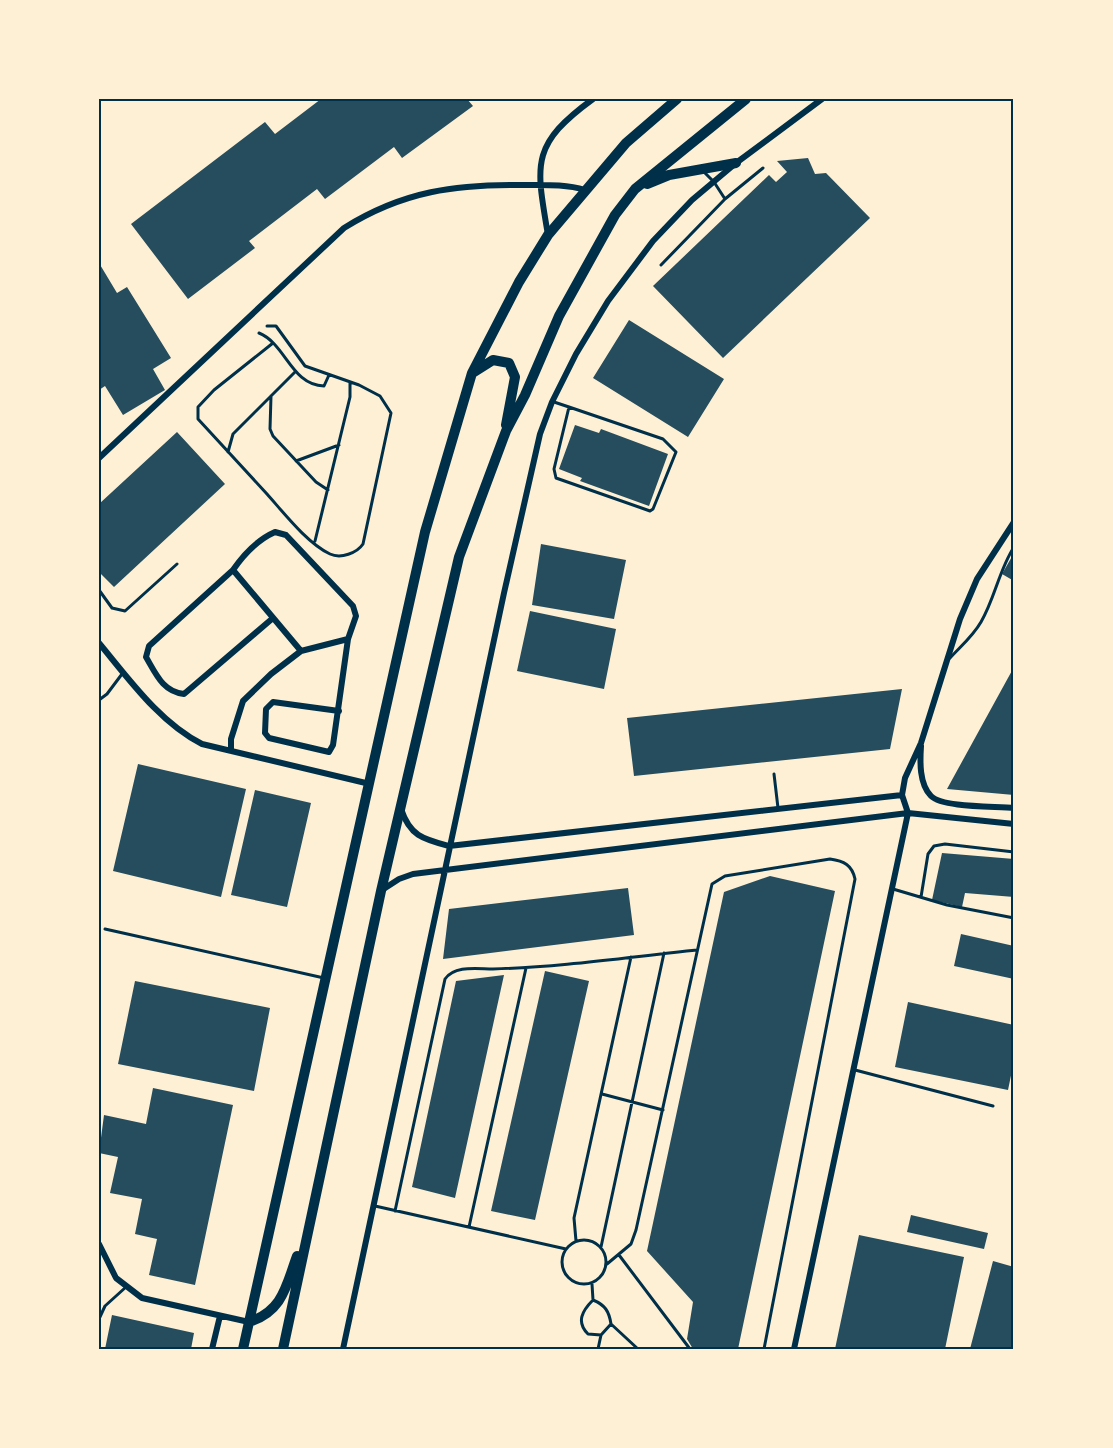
<svg xmlns="http://www.w3.org/2000/svg" width="1113" height="1448" font-family="Karla,sans-serif">
<style>
.building{fill:#264d5e}
.lines{fill:none;stroke-linecap:round;stroke-linejoin:round}
.service{stroke:#003049;stroke-width:3}
.minor{stroke:#003049;stroke-width:6}
.primary{stroke:#003049;stroke-width:10}
.neatline{fill:none;stroke:#003049;stroke-width:2}
</style>
<rect width="100%" height="100%" fill="#fdf0d5"/>
<path class="building" d="M 321,99 L 467,99 L 473,106 L 402,158 L 394,147 L 325,199 L 317,189 L 249,241 L 255,248 L 188,299 L 131,224 L 265,122 L 275,134 Z
M 808,158 L 815,174 L 826,173 L 870,218 L 723,358 L 653,286 L 769,175 L 776,182 L 787,172 L 777,161 Z
M 99,263 L 117,293 L 127,287 L 171,358 L 153,369 L 165,390 L 123,415 L 105,386 L 99,390 Z
M 629,320 L 724,379 L 688,437 L 593,378 Z
M 575,425 L 599,433 L 601,429 L 668,454 L 649,506 L 580,481 L 582,478 L 559,469 Z
M 177,432 L 225,484 L 114,587 L 99,572 L 99,504 Z
M 541,544 L 626,560 L 614,619 L 532,605 Z
M 1014,553 L 1014,581 L 1002,574 Z
M 530,611 L 616,629 L 604,689 L 517,671 Z
M 1014,667 L 1014,795 L 947,789 Z
M 902,689 L 890,749 L 634,776 L 627,718 Z
M 138,764 L 246,789 L 221,897 L 113,871 Z
M 255,790 L 311,803 L 287,907 L 231,895 Z
M 942,853 L 1014,859 L 1014,897 L 965,893 L 962,907 L 932,900 Z
M 770,876 L 835,891 L 738,1349 L 693,1349 L 687,1339 L 693,1302 L 647,1251 L 724,892 Z
M 628,888 L 634,935 L 443,959 L 449,909 Z
M 961,934 L 1014,946 L 1014,979 L 954,966 Z
M 545,971 L 589,981 L 535,1220 L 491,1211 Z
M 504,975 L 455,1198 L 412,1187 L 456,981 Z
M 135,981 L 270,1008 L 254,1091 L 118,1064 Z
M 908,1002 L 1014,1025 L 1014,1061 L 1008,1090 L 895,1067 Z
M 153,1088 L 233,1105 L 195,1285 L 149,1275 L 157,1239 L 135,1234 L 142,1199 L 110,1193 L 118,1157 L 99,1153 L 104,1115 L 146,1124 Z
M 911,1215 L 988,1233 L 984,1249 L 907,1232 Z
M 859,1235 L 964,1257 L 945,1349 L 835,1349 Z
M 993,1261 L 1014,1267 L 1014,1349 L 970,1349 Z
M 112,1315 L 194,1333 L 191,1349 L 105,1349 Z"/>
<g class="lines">
<path class="service" d="M 725,199 L 763,168
M 661,265 L 725,199 L 714,182 L 704,172
M 267,326 L 276,326 L 305,366 L 359,385 L 380,396 L 391,413 L 363,544 C 357,553 341,559 330,554 C 307,543 284,513 267,494 C 244,469 221,444 198,419 L 198,407 L 214,390 L 273,343
M 259,333 C 286,344 291,385 324,386 L 329,375
M 271,396 L 270,429 L 273,436 L 316,482 L 328,490
M 554,402 L 569,407 L 663,439 L 676,452 L 653,509 L 650,511 L 556,478 L 554,469 L 569,407
M 228,452 L 233,434 L 295,372
M 296,461 L 339,445
M 315,541 L 350,397 L 350,383
M 99,590 L 112,608 L 125,611 L 177,564
M 950,658 C 961,646 973,636 981,622 C 995,598 999,570 1014,547
M 99,700 L 107,694 L 122,674
M 774,774 L 778,808
M 893,889 L 947,905 L 1014,918
M 921,897 L 928,854 L 934,846 L 945,844 L 1014,852
M 105,929 L 324,978
M 855,1070 L 993,1106
M 602,1094 L 663,1110
M 375,1206 L 566,1249
M 395,1211 L 445,979 C 455,965 477,969 493,969 C 561,967 629,957 697,950
M 469,1227 L 526,968
M562 1262a22 22 0 1 1 44 0a22 22 0 1 1-44 0Z
M 576,1241 L 574,1218 L 631,957
M 601,1247 L 664,953
M 619,1255 L 690,1349
M 607,1264 L 631,1244 L 636,1230 L 712,884 L 725,876 L 830,859 C 844,861 852,865 855,879 L 764,1349
M 592,1284 L 593,1300 C 582,1311 576,1322 588,1334 L 601,1335
M 593,1300 C 605,1305 609,1311 611,1324 L 601,1335 L 598,1349
M 99,1319 L 105,1306 L 126,1287
M 611,1324 L 638,1349"/>
<path class="minor" d="M 548,235 C 536,164 530,145 593,99
M 99,458 L 344,228 C 403,191 456,184 525,185 C 545,185 566,184 585,190
M 233,570 L 149,646 L 146,657 C 156,674 163,692 184,694 L 273,618
M 99,643 C 128,678 160,723 202,744 L 370,784
M 301,651 L 233,570 C 244,554 257,540 275,532 L 286,535 L 353,606 L 356,616 L 348,639
M 921,746 C 920,761 919,784 931,796 C 943,808 996,806 1014,808
M 231,751 L 231,739 L 243,701 L 271,674 L 301,651 L 348,639 L 333,745 L 329,752 L 269,738 L 265,733 L 266,709 L 273,702 L 339,711
M 401,809 C 410,836 423,839 449,846 L 902,795
M 382,890 L 399,879 L 413,874 L 908,813 L 1014,824
M 99,1244 L 116,1278 L 142,1298 L 249,1322
M 212,1349 L 220,1316
M 343,1349 L 504,593 L 540,434 L 552,402 L 576,354 L 608,301 L 653,241 L 692,200 L 736,163 L 822,99
M 794,1349 L 908,813 L 902,795 L 905,778 L 921,743 L 960,619 L 977,579 L 1014,522"/>
<path class="primary" d="M 647,184 L 669,175 L 736,163
M 474,372 L 493,360 L 509,363 L 515,377 L 506,425
M 249,1322 C 283,1311 286,1286 297,1256
M 243,1349 L 425,532 L 472,373 L 519,282 L 548,235 L 626,143 L 677,99
M 283,1349 L 381,891 L 459,557 L 506,431 L 525,395 L 559,316 L 615,215 L 635,189 L 746,99"/>
</g>
<rect width="1113" height="1448" fill="none" stroke="#fdf0d5" stroke-width="201"/>
<rect x="100" y="100" width="912" height="1248" class="neatline"/>
</svg>
